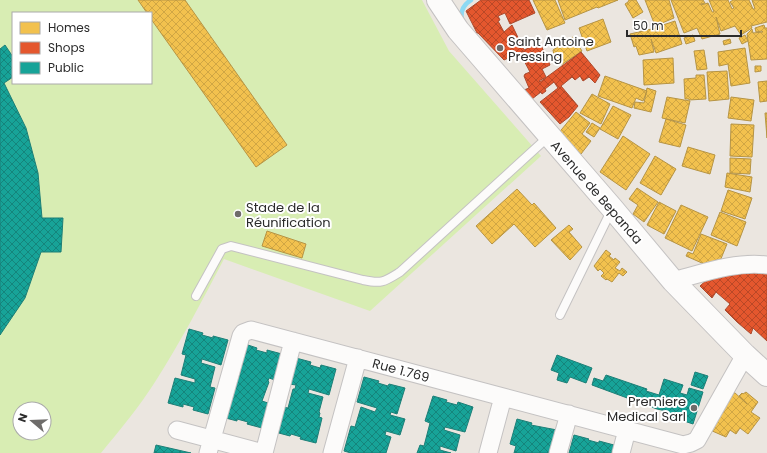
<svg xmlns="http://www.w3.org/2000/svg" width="767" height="453" font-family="Poppins,sans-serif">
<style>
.pitch{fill:#d8edb3;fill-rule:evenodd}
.homes{fill:url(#homes-cross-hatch);stroke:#b69444}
.shops{fill:url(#shops-cross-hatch);stroke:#ac4a2d}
.public{fill:url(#public-cross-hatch);stroke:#1d7f77}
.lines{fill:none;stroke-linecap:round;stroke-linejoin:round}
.stream{stroke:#8dd9f3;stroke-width:4.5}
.lane-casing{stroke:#c4c2c2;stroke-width:10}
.street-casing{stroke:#c4c2c2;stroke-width:19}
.secondary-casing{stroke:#c4c2c2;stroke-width:24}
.lane{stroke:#fcfbfa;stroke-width:8}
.street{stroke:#fcfbfa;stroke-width:17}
.secondary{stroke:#fcfbfa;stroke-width:22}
.poi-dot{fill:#6e6c6a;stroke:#fff;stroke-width:1.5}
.labels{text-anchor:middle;stroke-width:4;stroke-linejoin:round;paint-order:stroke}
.poi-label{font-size:13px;fill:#2b2b2b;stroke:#fff;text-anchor:start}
.street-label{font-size:13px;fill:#2b2b2b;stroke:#fff}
</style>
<defs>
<pattern id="homes-cross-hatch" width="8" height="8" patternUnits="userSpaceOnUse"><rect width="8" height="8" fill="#f2c14e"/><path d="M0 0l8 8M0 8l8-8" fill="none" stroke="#d0a644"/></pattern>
<pattern id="shops-cross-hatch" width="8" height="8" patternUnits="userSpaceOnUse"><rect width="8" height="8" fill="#e4572e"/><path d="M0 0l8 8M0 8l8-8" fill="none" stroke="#b94827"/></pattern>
<pattern id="public-cross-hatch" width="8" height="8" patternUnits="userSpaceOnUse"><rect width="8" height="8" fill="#17a398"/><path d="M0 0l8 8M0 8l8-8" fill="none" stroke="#15857c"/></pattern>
</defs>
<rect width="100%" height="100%" fill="#ebe6e0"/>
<path class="pitch" d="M 0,0 L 422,0 L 449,51 L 541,156 L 370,311 L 224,259 C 202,301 180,343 155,382 C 139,407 120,430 101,453 L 0,453 ZM 13,13 L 151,13 L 151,83 L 13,83 ZM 20,409 L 44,409 L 44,433 L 20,433 Z"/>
<path class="homes" d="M 138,0 L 185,0 L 287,145 L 256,167 L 151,19 L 151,13 L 147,13 Z
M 533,0 L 555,0 L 565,23 L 547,30 Z
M 558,0 L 618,0 L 598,8 L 597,7 L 565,20 Z
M 629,0 L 636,0 L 643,12 L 633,18 L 625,4 L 628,2 Z
M 645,0 L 669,0 L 674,18 L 662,23 L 663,25 L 675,21 L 682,44 L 656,53 L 651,39 L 654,52 L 639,55 L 636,46 L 634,47 L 630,34 L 656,28 Z
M 671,0 L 703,0 L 705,3 L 701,4 L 701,5 L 708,3 L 712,12 L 714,12 L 709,0 L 728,0 L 732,9 L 734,8 L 730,2 L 733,0 L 749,0 L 753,9 L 755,9 L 752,0 L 767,0 L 767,22 L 751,26 L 752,28 L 741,35 L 735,26 L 721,31 L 716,17 L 720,34 L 702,39 L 697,28 L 684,33 Z
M 603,19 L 611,42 L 587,51 L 579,28 Z
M 764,25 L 765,28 L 767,28 L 767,59 L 751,60 L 747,34 L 752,29 L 753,33 L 763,32 L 762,31 L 756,32 L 755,28 Z
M 693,35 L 695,41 L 686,44 L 684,38 Z
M 745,35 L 748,41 L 742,44 L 739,38 Z
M 573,37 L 582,51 L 561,65 L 554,55 L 553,50 Z
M 730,39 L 731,43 L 724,45 L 723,41 Z
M 745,48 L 750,83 L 731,86 L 728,64 L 719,66 L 718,52 Z
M 704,50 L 707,69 L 697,70 L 694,51 Z
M 673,58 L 674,83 L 644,85 L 643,60 Z
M 755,66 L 761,66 L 761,71 L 755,72 Z
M 727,71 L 729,99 L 709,101 L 707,72 Z
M 696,75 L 704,75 L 706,99 L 689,100 L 689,99 L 685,99 L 684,79 L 696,78 Z
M 605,76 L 647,91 L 643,101 L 636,98 L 632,108 L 598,96 Z
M 767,81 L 767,101 L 760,102 L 758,82 Z
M 647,88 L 656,91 L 651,112 L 634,108 L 635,102 L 644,103 Z
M 592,94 L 610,104 L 601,124 L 580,113 Z
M 667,97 L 690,101 L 685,123 L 662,118 Z
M 731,97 L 754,100 L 751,121 L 728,118 Z
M 613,106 L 631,115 L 618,139 L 600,129 Z
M 576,112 L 590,123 L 582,134 L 591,141 L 581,154 L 557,135 Z
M 765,113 L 767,113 L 767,138 Z
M 666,119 L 686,125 L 680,147 L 659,142 Z
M 592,123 L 600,128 L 594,137 L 586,132 Z
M 731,124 L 754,125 L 752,157 L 730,156 Z
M 623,136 L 650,154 L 626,190 L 600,172 Z
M 688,147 L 715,155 L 710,174 L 682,166 Z
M 655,156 L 676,169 L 661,195 L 640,183 Z
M 730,158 L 751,159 L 750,174 L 730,173 Z
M 727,173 L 752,177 L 750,192 L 725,187 Z
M 637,188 L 658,202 L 644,222 L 633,214 L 638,205 L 629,199 Z
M 517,189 L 532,205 L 534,203 L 556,228 L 535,247 L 514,224 L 492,244 L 476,226 Z
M 728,190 L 752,198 L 745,219 L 721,211 Z
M 659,202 L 676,211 L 664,234 L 647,225 Z
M 681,205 L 708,217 L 692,251 L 665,238 Z
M 720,212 L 746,222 L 737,246 L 711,235 Z
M 569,225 L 573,229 L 569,232 L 582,247 L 570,260 L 551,240 Z
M 267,231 L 306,244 L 302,258 L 262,246 Z
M 701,234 L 727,244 L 718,266 L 711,267 L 686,256 L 688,252 L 693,254 Z
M 606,250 L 611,254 L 609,256 L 614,260 L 615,258 L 620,262 L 615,268 L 620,271 L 622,268 L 627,272 L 623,276 L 619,273 L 612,282 L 607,279 L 606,280 L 601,276 L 604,273 L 600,269 L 598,271 L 594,266 Z
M 734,392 L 747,404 L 739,396 L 742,393 L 743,394 L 746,392 L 758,402 L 751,412 L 760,418 L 748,434 L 740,428 L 736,434 L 730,430 L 726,437 L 710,430 L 722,404 Z"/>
<path class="shops" d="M 481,0 L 529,0 L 535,13 L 510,24 L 505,13 L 498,16 L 500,20 L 498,21 L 504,32 L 512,25 L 524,50 L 540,43 L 550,65 L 542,69 L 546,77 L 539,81 L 540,82 L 581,52 L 600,75 L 595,83 L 589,77 L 583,81 L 580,76 L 575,80 L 572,77 L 561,86 L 578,106 L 569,117 L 560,124 L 540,102 L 558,88 L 554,82 L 545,89 L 546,91 L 542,94 L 541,92 L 532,99 L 524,90 L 529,88 L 524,76 L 525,74 L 530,72 L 520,53 L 523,51 L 504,60 L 478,33 L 477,33 L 466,11 Z
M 767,269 L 767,341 L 753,328 L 751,334 L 737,322 L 725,310 L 730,304 L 716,292 L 712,298 L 700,286 L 709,278 L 712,281 L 716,276 Z"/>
<path class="public" d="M 5,45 L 13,57 L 13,77 L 4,83 L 26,128 L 38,173 L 42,218 L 63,218 L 61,252 L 41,252 L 25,298 L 0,335 L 0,49 Z
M 189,329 L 203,333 L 202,335 L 213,338 L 213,336 L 228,340 L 221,365 L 202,359 L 201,363 L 215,367 L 210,387 L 215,388 L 208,414 L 193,410 L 194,407 L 183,404 L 183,407 L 168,403 L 175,378 L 195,383 L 195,379 L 181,375 L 186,355 L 182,354 Z
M 242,343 L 257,348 L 256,350 L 267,353 L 267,350 L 282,354 L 275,380 L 269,378 L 268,381 L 269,382 L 262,401 L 268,403 L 262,428 L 247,424 L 248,422 L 237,419 L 237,421 L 222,417 L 234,389 L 235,389 L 239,374 L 240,374 L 241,371 L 235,369 Z
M 557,355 L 592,368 L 586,383 L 570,377 L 567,383 L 557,380 L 559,373 L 551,370 Z
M 296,358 L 311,362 L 310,365 L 320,368 L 321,365 L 336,369 L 329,395 L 309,389 L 308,393 L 323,397 L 319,412 L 320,413 L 319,417 L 322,418 L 316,443 L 300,439 L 301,437 L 291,434 L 290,436 L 275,432 L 282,407 L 288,408 L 293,389 L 295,389 L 296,385 L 289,384 Z
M 695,372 L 708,376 L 703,389 L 691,385 Z
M 606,375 L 647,389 L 646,391 L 659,395 L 664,379 L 683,385 L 680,393 L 687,395 L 689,388 L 703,392 L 693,424 L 681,420 L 682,416 L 679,415 L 677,419 L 664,415 L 666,411 L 657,409 L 592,385 L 594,378 L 603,381 Z
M 364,377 L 379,381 L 378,383 L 388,386 L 389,384 L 405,388 L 397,414 L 391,412 L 390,415 L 405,419 L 400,435 L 386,431 L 385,435 L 391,437 L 386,453 L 351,453 L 344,451 L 351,426 L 355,427 L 361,407 L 375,412 L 377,408 L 357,402 Z
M 433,396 L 447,400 L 446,402 L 457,405 L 458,402 L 473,407 L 465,432 L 445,427 L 444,430 L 460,435 L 456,451 L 440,446 L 440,450 L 451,453 L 417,453 L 420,445 L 424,446 L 430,423 L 425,421 Z
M 517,419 L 532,423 L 531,425 L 557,430 L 551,453 L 514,453 L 516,446 L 510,444 Z
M 574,435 L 589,439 L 588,440 L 599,443 L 599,441 L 614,445 L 612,453 L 569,453 Z
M 156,445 L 191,453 L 154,453 Z"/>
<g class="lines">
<path class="stream" d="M 462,20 C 460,11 463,5 471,0"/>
<g class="lane-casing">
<path id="lane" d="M 196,296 L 222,249 L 231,246 L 363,280 C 382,284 384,282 400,272 L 548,137
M 560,315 L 612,209"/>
</g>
<g class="street-casing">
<path id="street" d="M 673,281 C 703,273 736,261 767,265
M 503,397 L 683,445 L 691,443 L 697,440 L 745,355
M 177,430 L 263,453
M 208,453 L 241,336 L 243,333 L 251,330 L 503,397 L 488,453
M 264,453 L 293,341
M 332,453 L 358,358
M 558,453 L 569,414
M 621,453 L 627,430"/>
</g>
<g class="secondary-casing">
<path id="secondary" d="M 438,0 L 458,30 L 612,208 L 673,281 L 745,355 L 767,375"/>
</g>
<use href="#lane" class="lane"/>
<use href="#street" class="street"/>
<use href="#secondary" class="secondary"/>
</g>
<g class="poi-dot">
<circle cx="500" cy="48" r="4"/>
<circle cx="238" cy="214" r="4"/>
<circle cx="694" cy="408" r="4"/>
</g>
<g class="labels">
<g class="poi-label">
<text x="508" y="46">Saint Antoine<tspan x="508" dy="15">Pressing</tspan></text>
<text x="246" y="212">Stade de la<tspan x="246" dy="15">Réunification</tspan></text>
<text x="686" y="406" text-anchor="end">Premiere<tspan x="686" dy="15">Medical Sarl</tspan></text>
</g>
<g class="street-label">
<text transform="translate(597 192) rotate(49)" y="5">Avenue de Bepanda</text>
<text transform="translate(401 370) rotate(15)" y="5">Rue 1.769</text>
</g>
</g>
<rect x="12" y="12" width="140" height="72" fill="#ffffff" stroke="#aaaaaa"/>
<rect x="20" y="22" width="20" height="12" fill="#f2c14e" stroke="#aaaaaa"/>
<text x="48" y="32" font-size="12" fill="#2b2b2b">Homes</text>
<rect x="20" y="42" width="20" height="12" fill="#e4572e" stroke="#aaaaaa"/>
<text x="48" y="52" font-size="12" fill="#2b2b2b">Shops</text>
<rect x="20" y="62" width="20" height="12" fill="#17a398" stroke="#aaaaaa"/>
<text x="48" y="72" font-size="12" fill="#2b2b2b">Public</text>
<g transform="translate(32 421) rotate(289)"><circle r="19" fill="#ffffff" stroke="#aaaaaa"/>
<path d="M0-3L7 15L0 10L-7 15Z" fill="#6e6c6a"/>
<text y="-6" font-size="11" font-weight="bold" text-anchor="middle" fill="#2b2b2b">N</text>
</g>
<path d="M627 30v6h114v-6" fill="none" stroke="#2b2b2b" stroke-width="2"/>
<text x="633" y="30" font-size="12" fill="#2b2b2b" stroke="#ffffff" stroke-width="3" paint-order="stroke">50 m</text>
</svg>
